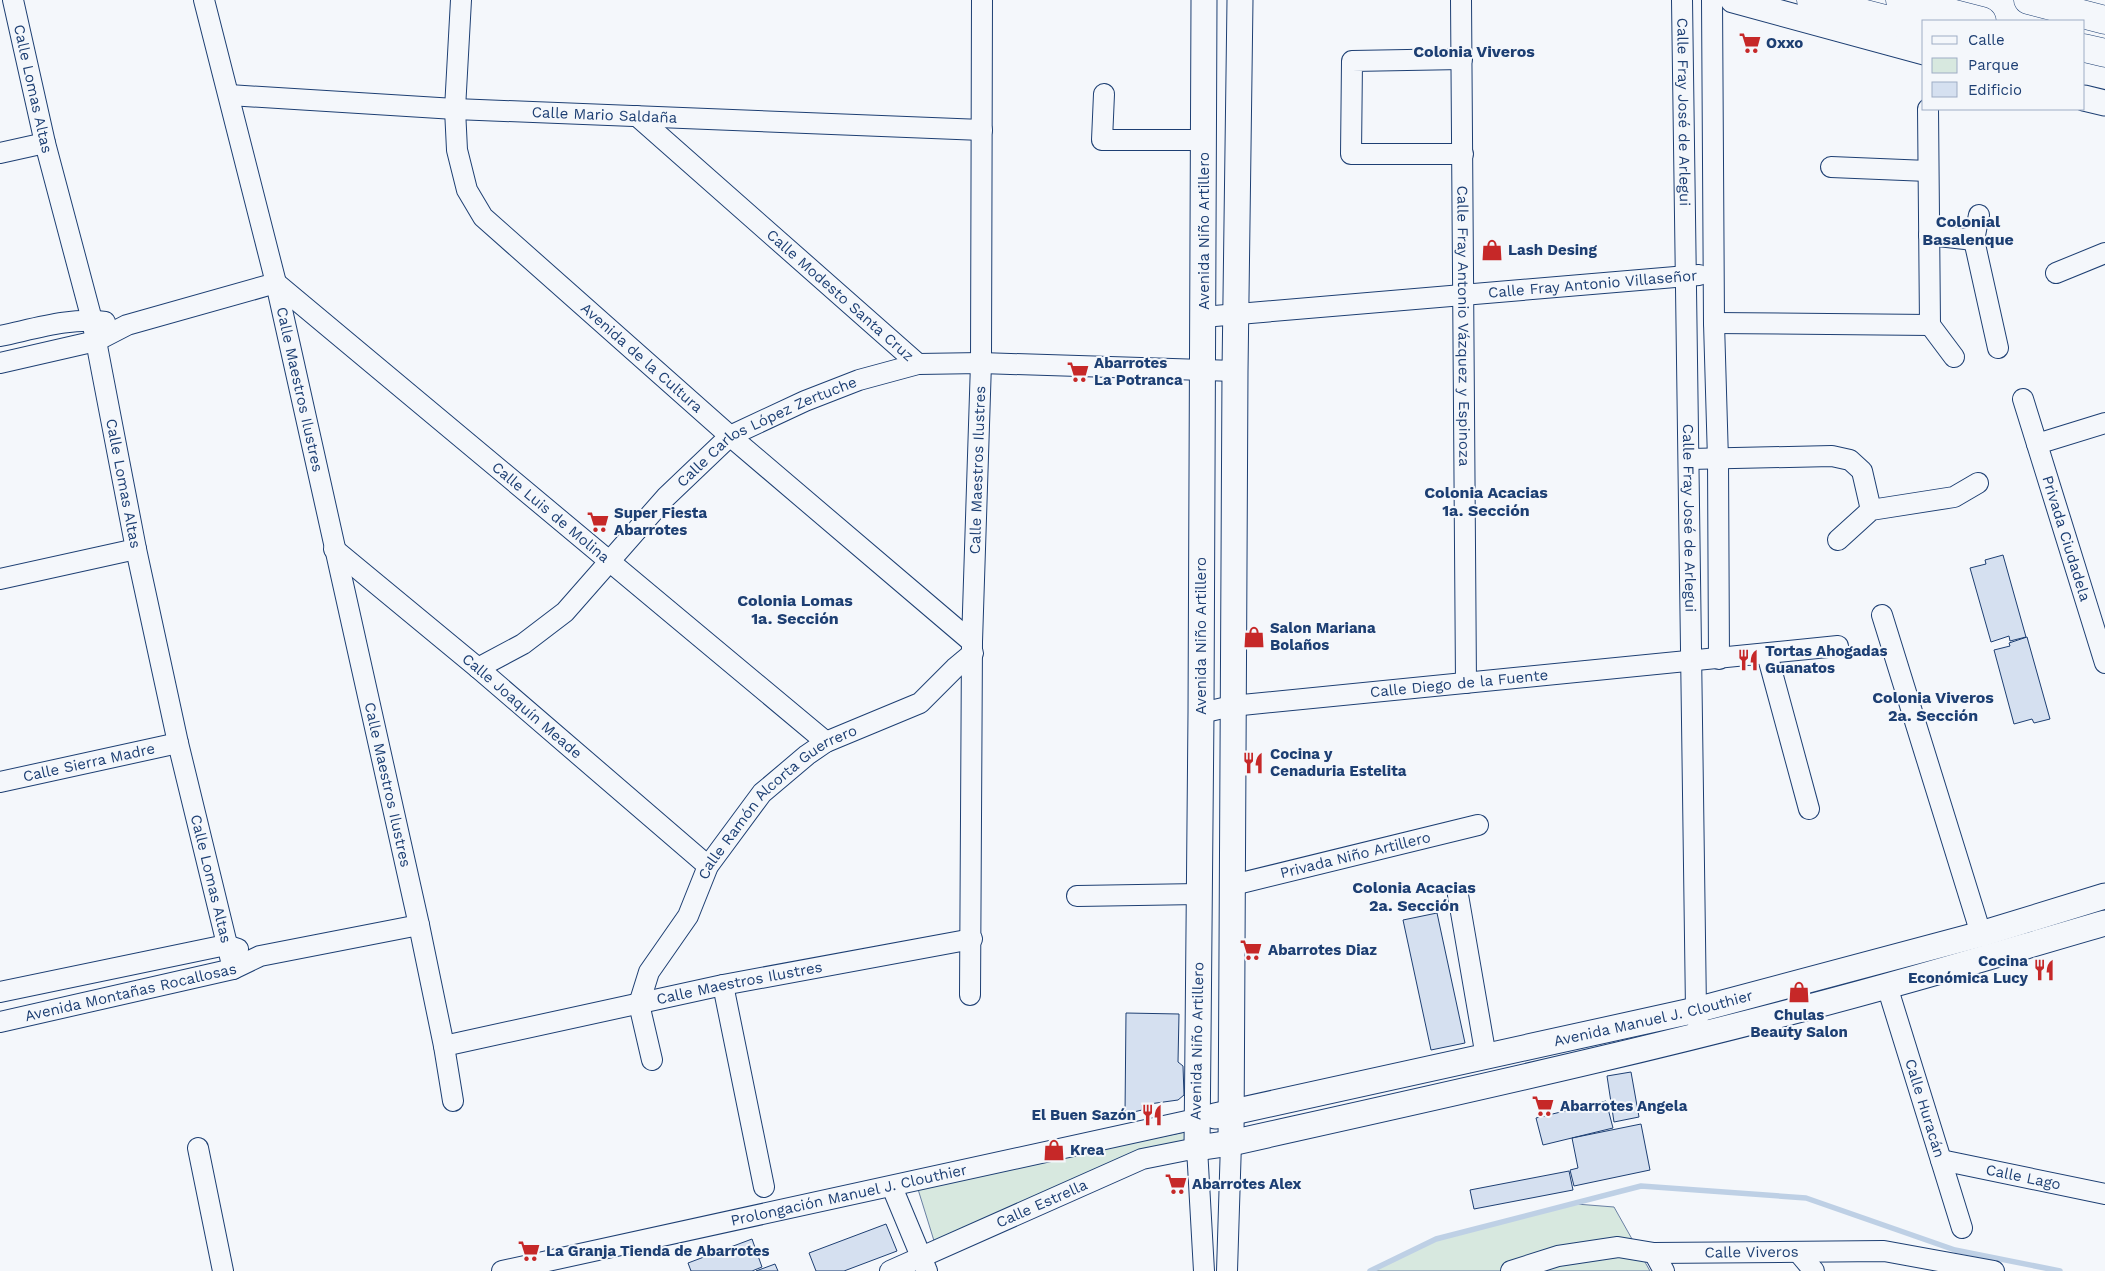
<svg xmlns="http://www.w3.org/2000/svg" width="2105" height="1271" font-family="'Work Sans',sans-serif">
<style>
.green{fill:#d7e8df;stroke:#687fa3}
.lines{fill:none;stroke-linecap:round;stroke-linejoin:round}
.stream{stroke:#bed0e5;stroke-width:5.5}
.building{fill:#d5e0f0;stroke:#1d3f73}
.minor-casing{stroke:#1d3f73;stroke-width:22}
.major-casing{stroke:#1d3f73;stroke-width:27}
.highway-casing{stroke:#1d3f73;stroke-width:29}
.minor{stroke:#f4f7fb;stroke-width:20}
.major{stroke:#f4f7fb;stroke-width:25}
.highway{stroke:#f4f7fb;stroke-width:28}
.labels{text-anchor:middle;stroke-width:4;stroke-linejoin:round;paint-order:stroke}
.poi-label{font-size:15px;font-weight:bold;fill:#1d3f73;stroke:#f4f7fb;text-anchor:start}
.street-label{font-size:15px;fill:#1d3f73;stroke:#f4f7fb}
.neighbourhood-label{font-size:16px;font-weight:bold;fill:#1d3f73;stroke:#f4f7fb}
</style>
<rect width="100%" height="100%" fill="#f4f7fb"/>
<path class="green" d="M 1195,1130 L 1194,1139 L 935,1244 L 917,1186 Z
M 1576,1204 L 1614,1207 L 1650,1271 L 1370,1271 L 1438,1239 Z"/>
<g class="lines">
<path class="stream" d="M 1370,1271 L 1436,1239 L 1641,1186 L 1806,1198 L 1955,1250 L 2060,1271"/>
</g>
<path class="building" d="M 2003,555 L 2026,637 L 2010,641 L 2009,636 L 1991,642 L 1970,568 L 1986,564 L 1985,560 Z
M 2027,637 L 2050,719 L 2034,723 L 2032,719 L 2014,724 L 1994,650 L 2010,646 L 2009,643 Z
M 1437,913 L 1465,1043 L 1431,1050 L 1403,920 Z
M 1126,1013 L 1179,1014 L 1178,1062 L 1183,1066 L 1184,1095 L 1178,1100 L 1142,1105 L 1142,1110 L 1125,1114 Z
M 1631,1072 L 1639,1117 L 1614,1122 L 1607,1076 Z
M 1606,1101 L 1613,1128 L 1543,1145 L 1536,1118 Z
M 1641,1124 L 1650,1170 L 1574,1186 L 1570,1170 L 1578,1168 L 1572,1138 Z
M 1569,1171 L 1573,1190 L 1474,1209 L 1470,1190 Z
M 886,1224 L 897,1251 L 844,1271 L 816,1271 L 809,1253 Z
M 752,1239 L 762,1267 L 752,1271 L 691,1271 L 688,1263 Z
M 775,1264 L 778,1271 L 756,1271 Z"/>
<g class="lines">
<g class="minor-casing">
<g id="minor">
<path id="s1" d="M 13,0 L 45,143 L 92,320 L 136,549 L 178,743 L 233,969"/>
<path id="s2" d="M 204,0 L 276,283 L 419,925 L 444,1046 L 453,1101"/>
<path id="s3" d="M 461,0 L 455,109 L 457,150 L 467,190 L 483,217 L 730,436 L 972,642"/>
<path id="s4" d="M 1461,0 L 1466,683"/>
<path id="s5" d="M 1682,0 L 1696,1010 L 1698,1023"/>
<path d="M 1712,0 L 1714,323 L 1718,460 L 1719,659"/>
<path d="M 1462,59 L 1352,61 L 1351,154 L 1463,154"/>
<path d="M 1104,94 L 1102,140 L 1204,140"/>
<path id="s6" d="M 229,95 L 455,109 L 982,130"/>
<path d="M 1928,109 L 1930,325"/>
<path id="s7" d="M 637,116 L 918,364"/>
<path d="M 0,153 L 45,143"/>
<path d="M 1831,167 L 1928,171"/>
<path d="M 1979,215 L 1974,240 L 1998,348"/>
<path d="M 1929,235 L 1974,240"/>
<path d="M 2056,273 L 2105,253"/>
<path id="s8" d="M 1203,317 L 1699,275"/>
<path d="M 1714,323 L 1930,325"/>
<path d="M 1930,325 L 1954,357"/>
<path d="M 0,336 C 34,329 71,317 105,322"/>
<path id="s9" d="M 0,363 L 96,341 L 127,325 L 276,283 L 826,742"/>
<path id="s10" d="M 2023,399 L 2105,663"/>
<path d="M 2037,444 L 2105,423"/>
<path d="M 1689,459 L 1832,456 L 1850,460 L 1862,471 L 1871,510"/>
<path d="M 1838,540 L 1871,510 L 1954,497 L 1978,483"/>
<path id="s11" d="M 334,549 L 478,668 L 708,866"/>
<path d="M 0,579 L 136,549"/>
<path d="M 1882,615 L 1981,934"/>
<path d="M 1767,654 L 1809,809"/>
<path id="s12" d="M 478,668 L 523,644 L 565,612 L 666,497 L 730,436 L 805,401 L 859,380 L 918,364 L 981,363 L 1235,371"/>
<path id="s13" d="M 1201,713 L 1232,706 L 1838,646"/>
<path id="s14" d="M 0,782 L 178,743"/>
<path id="s15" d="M 1233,885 L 1478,825"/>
<path d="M 1458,895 L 1486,1057"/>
<path d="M 1077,896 L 1199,894"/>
<path d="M 723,985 L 764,1187"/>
<path id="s16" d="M 1887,986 L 1962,1228"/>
<path d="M 0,992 L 226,945 L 238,949"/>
<path id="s17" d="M 970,995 L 972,642 L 981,363 L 982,0"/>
<path id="s18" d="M 0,1022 L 233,969 L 260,956 L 419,925"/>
<path id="s19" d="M 444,1046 L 723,985 L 972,939"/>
<path id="s20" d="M 652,1060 L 639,1004 L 649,972 L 688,916 L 708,866 L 762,793 L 807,755 L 826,742 L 920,703 L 955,668 L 973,653"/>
<path d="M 198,1148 L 223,1271"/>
<path id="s21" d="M 1941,1160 L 2105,1194"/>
<path d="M 892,1187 L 927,1271"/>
<path d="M 1798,1252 L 1814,1271"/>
<path d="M 1654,1253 L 1664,1271"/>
<path id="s22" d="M 502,1271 L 1196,1119"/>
<path id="s23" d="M 890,1271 L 1142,1159 L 1197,1148 L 1204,1271"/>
<path d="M 1227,1271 L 1231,1143"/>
<path id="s24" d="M 1511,1271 L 1558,1256 L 1618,1247 L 1654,1253 L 1884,1251 L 1994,1271"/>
</g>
</g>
<g class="major-casing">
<g id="major">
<path d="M 1204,0 L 1201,713 L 1197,1148 L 1231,1143 C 1450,1094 1671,1046 1887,986 C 1960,966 2032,944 2105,923"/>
<path d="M 1733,0 L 1924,52"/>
<path d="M 2084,98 L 2105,103"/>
<path id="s25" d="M 1215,1116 L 1696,1010 L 1981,934 L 2105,896"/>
<path d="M 1231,1143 L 1235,371 L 1240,0"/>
</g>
</g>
<g class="highway-casing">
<path id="highway" d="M 1811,0 L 1924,29
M 1900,0 L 1982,21
M 2028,0 L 2105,20
M 2084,48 L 2105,53"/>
</g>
<use href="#minor" class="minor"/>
<use href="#major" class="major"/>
<use href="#highway" class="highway"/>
</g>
<defs>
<g id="supermarket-bare" transform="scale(1.725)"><path d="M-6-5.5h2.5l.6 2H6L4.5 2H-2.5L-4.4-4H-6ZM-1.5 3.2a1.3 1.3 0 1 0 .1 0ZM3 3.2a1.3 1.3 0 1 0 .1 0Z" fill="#c62828" stroke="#f4f7fb" stroke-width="2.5" paint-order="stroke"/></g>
<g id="shop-bare" transform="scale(1.725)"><path d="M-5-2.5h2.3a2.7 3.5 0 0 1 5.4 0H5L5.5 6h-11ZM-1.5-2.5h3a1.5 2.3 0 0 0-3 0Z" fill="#c62828" stroke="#f4f7fb" stroke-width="2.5" paint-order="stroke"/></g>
<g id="restaurant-bare" transform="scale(1.725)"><path d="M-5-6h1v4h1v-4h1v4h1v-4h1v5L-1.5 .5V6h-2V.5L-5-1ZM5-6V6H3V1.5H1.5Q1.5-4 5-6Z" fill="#c62828" stroke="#f4f7fb" stroke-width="2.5" paint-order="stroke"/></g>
</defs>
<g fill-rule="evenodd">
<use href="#supermarket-bare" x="1750" y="43"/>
<use href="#shop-bare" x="1492" y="250"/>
<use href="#supermarket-bare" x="1078" y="372"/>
<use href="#supermarket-bare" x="598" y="522"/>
<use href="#shop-bare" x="1254" y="637"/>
<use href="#restaurant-bare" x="1748" y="660"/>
<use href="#restaurant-bare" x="1253" y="763"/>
<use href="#supermarket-bare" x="1251" y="950"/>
<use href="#restaurant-bare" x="2044" y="970"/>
<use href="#shop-bare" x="1799" y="992"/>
<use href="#supermarket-bare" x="1543" y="1106"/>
<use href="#restaurant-bare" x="1152" y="1115"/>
<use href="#shop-bare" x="1054" y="1150"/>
<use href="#supermarket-bare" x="1176" y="1184"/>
<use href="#supermarket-bare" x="529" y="1251"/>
</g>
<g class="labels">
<g class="poi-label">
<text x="1766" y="48">Oxxo</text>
<text x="1508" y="255">Lash Desing</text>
<text x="1094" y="368">Abarrotes<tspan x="1094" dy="17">La Potranca</tspan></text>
<text x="614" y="518">Super Fiesta<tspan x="614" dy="17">Abarrotes</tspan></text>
<text x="1270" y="633">Salon Mariana<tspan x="1270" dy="17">Bolaños</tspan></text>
<text x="1765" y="656">Tortas Ahogadas<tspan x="1765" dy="17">Guanatos</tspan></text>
<text x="1270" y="759">Cocina y<tspan x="1270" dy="17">Cenaduria Estelita</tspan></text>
<text x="1268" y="955">Abarrotes Diaz</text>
<text x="2028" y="966" text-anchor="end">Cocina<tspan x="2028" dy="17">Económica Lucy</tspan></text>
<text x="1799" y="1020" text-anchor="middle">Chulas<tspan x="1799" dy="17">Beauty Salon</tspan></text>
<text x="1560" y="1111">Abarrotes Angela</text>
<text x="1136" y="1120" text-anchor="end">El Buen Sazón</text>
<text x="1070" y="1155">Krea</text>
<text x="1192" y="1189">Abarrotes Alex</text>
<text x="546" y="1256">La Granja Tienda de Abarrotes</text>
</g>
<g class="street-label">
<text dy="5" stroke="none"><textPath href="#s1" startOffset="91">Calle Lomas Altas</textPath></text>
<text dy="5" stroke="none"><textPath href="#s5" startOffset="112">Calle Fray José de Arlegui</textPath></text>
<text dy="5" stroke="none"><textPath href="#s6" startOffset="376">Calle Mario Saldaña</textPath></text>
<text transform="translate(1204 231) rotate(-90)" y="5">Avenida Niño Artillero</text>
<text dy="5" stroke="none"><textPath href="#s8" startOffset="391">Calle Fray Antonio Villaseñor</textPath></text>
<text dy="5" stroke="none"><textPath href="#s7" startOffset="271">Calle Modesto Santa Cruz</textPath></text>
<text dy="5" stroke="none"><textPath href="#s4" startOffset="326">Calle Fray Antonio Vázquez y Espinoza</textPath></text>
<text dy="5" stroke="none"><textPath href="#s3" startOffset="435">Avenida de la Cultura</textPath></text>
<text dy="5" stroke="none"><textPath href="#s2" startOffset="401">Calle Maestros Ilustres</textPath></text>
<text dy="5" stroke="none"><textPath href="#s12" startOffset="379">Calle Carlos López Zertuche</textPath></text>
<text dy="5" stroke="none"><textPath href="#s17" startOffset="525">Calle Maestros Ilustres</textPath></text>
<text dy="5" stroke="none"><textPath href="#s1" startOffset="496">Calle Lomas Altas</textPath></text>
<text dy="5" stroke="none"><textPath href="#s9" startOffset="646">Calle Luis de Molina</textPath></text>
<text dy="5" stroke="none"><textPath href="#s5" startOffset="518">Calle Fray José de Arlegui</textPath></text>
<text dy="5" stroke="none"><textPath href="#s10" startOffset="146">Privada Ciudadela</textPath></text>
<text transform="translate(1201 636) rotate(-90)" y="5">Avenida Niño Artillero</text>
<text dy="5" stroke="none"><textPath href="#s13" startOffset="260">Calle Diego de la Fuente</textPath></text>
<text dy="5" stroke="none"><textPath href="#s11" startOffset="245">Calle Joaquín Meade</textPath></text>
<text dy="5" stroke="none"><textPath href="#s14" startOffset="91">Calle Sierra Madre</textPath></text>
<text dy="5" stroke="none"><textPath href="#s2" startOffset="806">Calle Maestros Ilustres</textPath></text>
<text dy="5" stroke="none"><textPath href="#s20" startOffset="309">Calle Ramón Alcorta Guerrero</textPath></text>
<text dy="5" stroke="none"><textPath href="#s15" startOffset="126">Privada Niño Artillero</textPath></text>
<text dy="5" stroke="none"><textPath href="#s1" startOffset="901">Calle Lomas Altas</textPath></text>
<text dy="5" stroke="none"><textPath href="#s19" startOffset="302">Calle Maestros Ilustres</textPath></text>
<text dy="5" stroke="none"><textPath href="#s18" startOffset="134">Avenida Montañas Rocallosas</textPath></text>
<text dy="5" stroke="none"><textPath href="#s25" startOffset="449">Avenida Manuel J. Clouthier</textPath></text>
<text transform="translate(1197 1041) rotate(-89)" y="5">Avenida Niño Artillero</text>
<text dy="5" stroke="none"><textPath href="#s16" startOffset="128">Calle Huracán</textPath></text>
<text dy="5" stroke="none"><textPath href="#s21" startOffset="84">Calle Lago</textPath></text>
<text dy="5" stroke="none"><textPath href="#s22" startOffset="355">Prolongación Manuel J. Clouthier</textPath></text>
<text dy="5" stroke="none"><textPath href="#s23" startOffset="166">Calle Estrella</textPath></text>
<text dy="5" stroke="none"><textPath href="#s24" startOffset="244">Calle Viveros</textPath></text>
</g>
<g class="neighbourhood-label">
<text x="1474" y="57">Colonia Viveros</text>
<text x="1968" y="227">Colonial<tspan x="1968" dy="18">Basalenque</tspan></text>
<text x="1486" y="498">Colonia Acacias<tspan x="1486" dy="18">1a. Sección</tspan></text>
<text x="795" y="606">Colonia Lomas<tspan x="795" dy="18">1a. Sección</tspan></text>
<text x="1933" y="703">Colonia Viveros<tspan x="1933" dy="18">2a. Sección</tspan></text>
<text x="1414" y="893">Colonia Acacias<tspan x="1414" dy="18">2a. Sección</tspan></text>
</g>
</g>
<rect x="1922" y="20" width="162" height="90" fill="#f4f7fb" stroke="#9eadc5"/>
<rect x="1932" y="36" width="25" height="8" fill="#f4f7fb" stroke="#9eadc5"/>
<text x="1968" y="45" font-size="15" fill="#1d3f73">Calle</text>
<rect x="1932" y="58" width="25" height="15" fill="#d7e8df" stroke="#9eadc5"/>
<text x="1968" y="70" font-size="15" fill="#1d3f73">Parque</text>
<rect x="1932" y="82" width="25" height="15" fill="#d5e0f0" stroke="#9eadc5"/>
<text x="1968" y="95" font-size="15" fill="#1d3f73">Edificio</text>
</svg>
